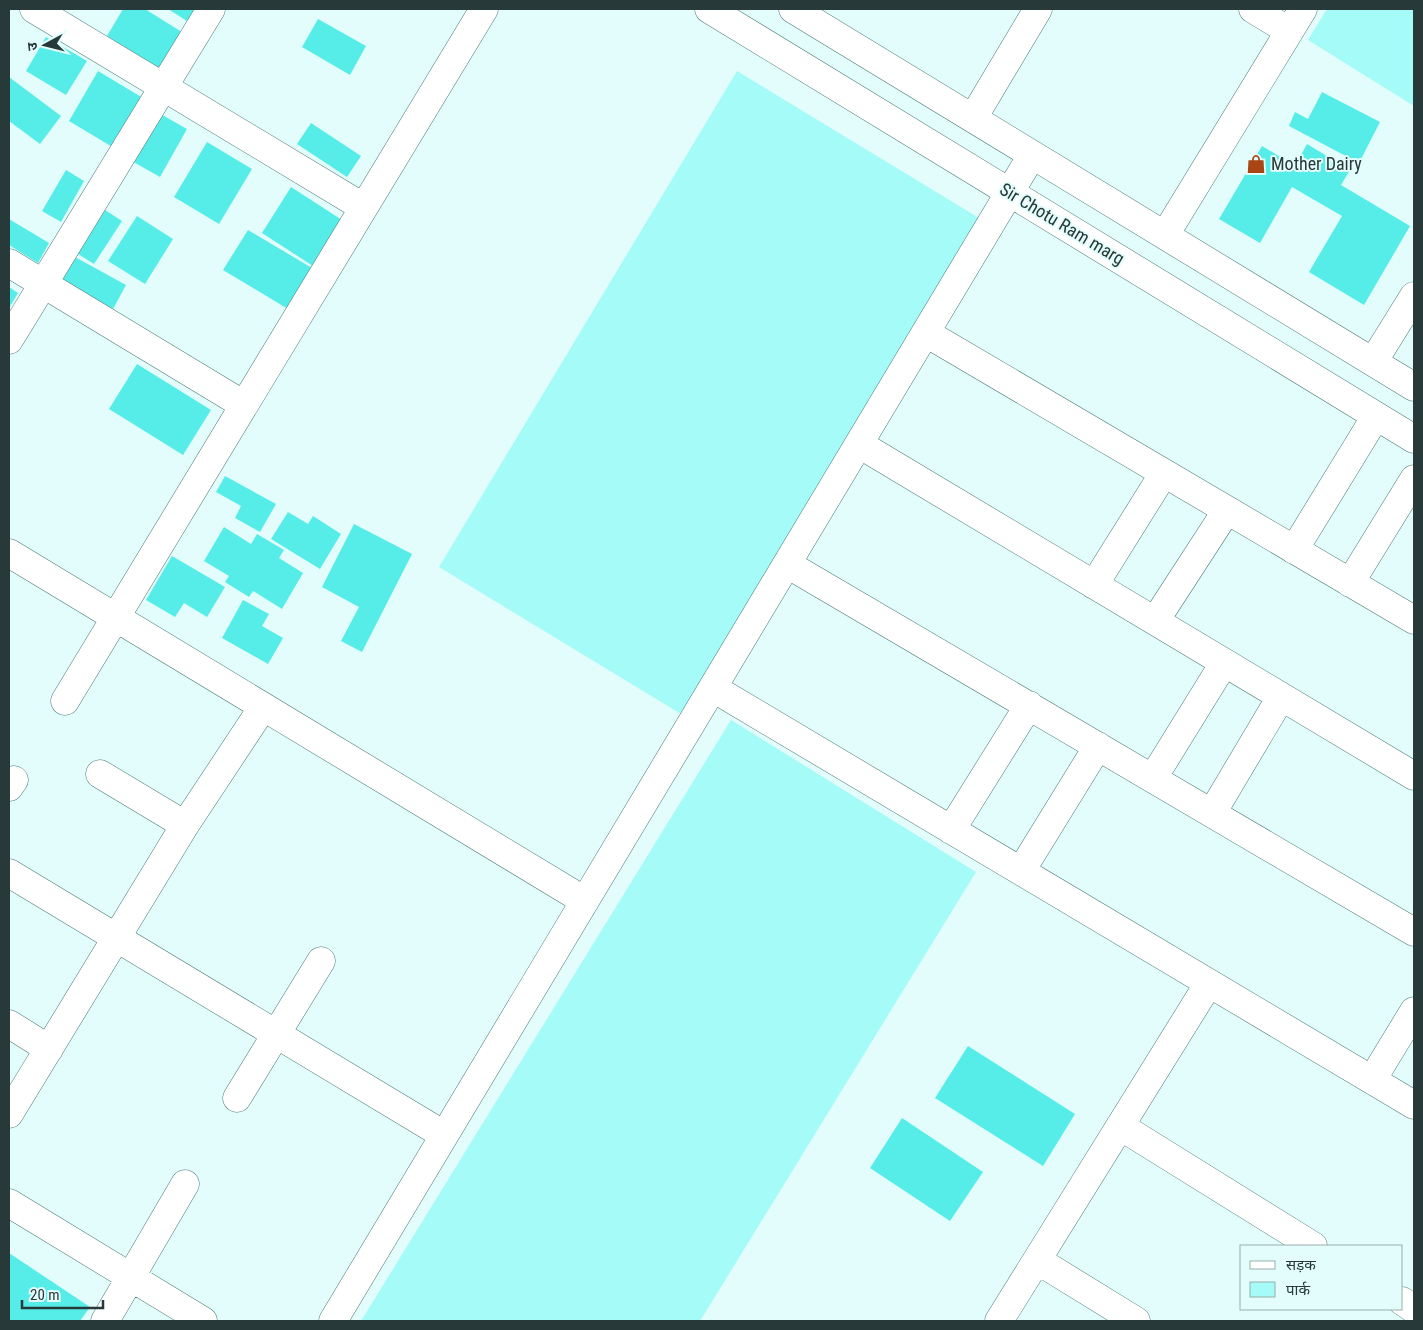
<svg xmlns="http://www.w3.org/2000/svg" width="1423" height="1330" font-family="'Roboto Condensed','Noto Sans Devanagari',sans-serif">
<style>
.green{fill:#a4fbf7}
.building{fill:#56ede9}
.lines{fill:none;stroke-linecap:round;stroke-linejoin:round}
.minor-casing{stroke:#4f7a78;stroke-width:29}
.minor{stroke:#fff;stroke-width:28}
.labels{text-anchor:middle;stroke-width:4;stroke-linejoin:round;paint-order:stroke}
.poi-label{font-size:18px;fill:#273938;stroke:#e2fdfb;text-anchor:start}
.street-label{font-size:18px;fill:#273938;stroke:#e2fdfb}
</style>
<rect width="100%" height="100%" fill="#e2fdfb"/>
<path class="green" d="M 1327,9 L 1414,9 L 1414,106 L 1308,40 Z
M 737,71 L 979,218 L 681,714 L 439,567 Z
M 731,720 L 976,872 L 700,1321 L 361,1321 Z"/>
<path class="building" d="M 123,9 L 145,9 L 185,34 L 163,71 L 107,36 Z
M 168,9 L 195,9 L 187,21 Z
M 318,19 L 366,46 L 350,75 L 302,47 Z
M 46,37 L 87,61 L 66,95 L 26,71 Z
M 98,71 L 148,101 L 119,151 L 69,121 Z
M 9,77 L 61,116 L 40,144 L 9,121 Z
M 1322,92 L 1380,122 L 1359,163 L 1289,126 L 1295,112 L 1308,119 Z
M 157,112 L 187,129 L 160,177 L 130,160 Z
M 311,123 L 361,156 L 347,177 L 297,144 Z
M 207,142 L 252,169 L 219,224 L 174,197 Z
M 1307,144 L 1350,170 L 1341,185 L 1410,226 L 1364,305 L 1309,272 L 1342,216 L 1292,187 L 1260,243 L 1219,219 L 1262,146 L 1295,166 Z
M 66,170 L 84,181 L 61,222 L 42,211 Z
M 291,187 L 342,220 L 313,266 L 262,233 Z
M 102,208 L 122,221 L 94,264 L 75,252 Z
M 137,216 L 173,239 L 145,284 L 108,261 Z
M 9,219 L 49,243 L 38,263 L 9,245 Z
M 248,230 L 312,268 L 288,309 L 223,270 Z
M 75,257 L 126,285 L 113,309 L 62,281 Z
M 9,287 L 18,293 L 9,308 Z
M 137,364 L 211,410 L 183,455 L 109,409 Z
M 225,476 L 276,504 L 260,532 L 235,518 L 241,506 L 216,492 Z
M 288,512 L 308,524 L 313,516 L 341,534 L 320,569 L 271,539 Z
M 354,524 L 412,554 L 362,652 L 341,641 L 359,607 L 322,587 Z
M 224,527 L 251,544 L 257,534 L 284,550 L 279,558 L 303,573 L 282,609 L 253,591 L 249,597 L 225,582 L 229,576 L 204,561 Z
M 172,556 L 225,587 L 207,617 L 184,603 L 175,617 L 146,600 Z
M 243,600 L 269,614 L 262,626 L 283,638 L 268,664 L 222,638 Z
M 968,1046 L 1075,1114 L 1043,1166 L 935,1098 Z
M 902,1118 L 983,1172 L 950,1221 L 870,1168 Z
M 9,1253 L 90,1307 L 80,1321 L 9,1321 Z"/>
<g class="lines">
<g class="minor-casing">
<path id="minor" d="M 34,9 L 363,207
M 709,9 L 1414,439
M 793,9 L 1414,387
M 1253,9 L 1289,31
M 973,118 L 1038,9
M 1165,235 L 1303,9
M 9,263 L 244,405
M 926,333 L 1414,620
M 9,340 L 211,9
M 1373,362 L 1414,296
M 859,444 L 1414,776
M 1294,550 L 1376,416
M 9,553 L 585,901
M 787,564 L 1414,932
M 1350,583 L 1414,479
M 1094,585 L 1164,473
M 1155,621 L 1227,510
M 713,688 L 1414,1105
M 65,701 L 484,9
M 100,774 L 185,825
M 1153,778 L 1224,663
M 9,787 L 14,780
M 1212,813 L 1281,697
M 951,830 L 1029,705
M 1021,871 L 1098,746
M 9,873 L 444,1135
M 9,1024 L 49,1049
M 1372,1080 L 1414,1011
M 237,1098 L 321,961
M 9,1114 L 185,825 L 263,707
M 1120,1126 L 1313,1246
M 9,1203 L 203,1321
M 1037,1260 L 1136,1321
M 1402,1301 L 1414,1309
M 105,1321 L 185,1184
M 333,1321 L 1032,155
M 999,1321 L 1209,983"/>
</g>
<use href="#minor" class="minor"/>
</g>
<defs>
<g id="shop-bare" transform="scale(1.5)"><path d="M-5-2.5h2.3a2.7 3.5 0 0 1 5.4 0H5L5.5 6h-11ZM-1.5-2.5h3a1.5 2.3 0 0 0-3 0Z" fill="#aa4615" stroke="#e2fdfb" stroke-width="2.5" paint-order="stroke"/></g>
</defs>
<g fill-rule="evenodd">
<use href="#shop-bare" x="1256" y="164"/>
</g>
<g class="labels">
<g class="poi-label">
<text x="1271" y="170">Mother Dairy</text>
</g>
<g class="street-label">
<text transform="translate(1062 224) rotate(31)" y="6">Sir Chotu Ram marg</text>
</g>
</g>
<rect width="1423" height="1330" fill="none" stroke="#273938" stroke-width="20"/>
<rect x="1240" y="1245" width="162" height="65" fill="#e2fdfb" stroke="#97afad"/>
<rect x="1250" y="1261" width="25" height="8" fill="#ffffff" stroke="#97afad"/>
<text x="1286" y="1270" font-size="15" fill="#273938">सड़क</text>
<rect x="1250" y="1282" width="25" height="15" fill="#a4fbf7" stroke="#97afad"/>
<text x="1286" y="1295" font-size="15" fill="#273938">पार्क</text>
<g transform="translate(45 45) rotate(263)" stroke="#e2fdfb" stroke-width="4" paint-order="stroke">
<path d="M0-4L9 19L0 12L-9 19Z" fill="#273938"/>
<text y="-8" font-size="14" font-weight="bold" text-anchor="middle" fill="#273938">उ</text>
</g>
<path d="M22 1300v8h81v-8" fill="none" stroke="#273938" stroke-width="2.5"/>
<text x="30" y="1300" font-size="15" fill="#273938" stroke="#e2fdfb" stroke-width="4" paint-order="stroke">20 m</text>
</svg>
